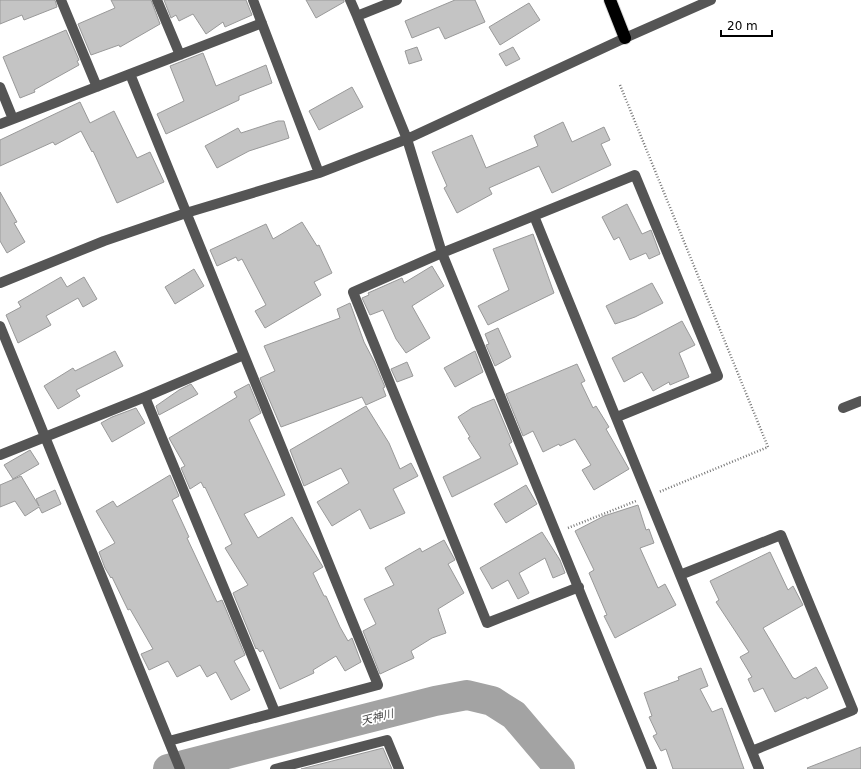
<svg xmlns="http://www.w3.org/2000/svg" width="861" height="769" font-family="'DejaVu Sans','Noto Sans JP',sans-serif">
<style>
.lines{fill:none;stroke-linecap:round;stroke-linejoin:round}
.river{stroke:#a3a3a3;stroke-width:30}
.building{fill:#c4c4c4;stroke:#999}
.highway-casing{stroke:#dbdbdb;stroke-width:14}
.path{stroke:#777;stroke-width:2.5;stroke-dasharray:1 2;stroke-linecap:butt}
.minor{stroke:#555;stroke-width:10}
.highway{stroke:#000;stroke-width:12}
.labels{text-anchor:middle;stroke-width:3.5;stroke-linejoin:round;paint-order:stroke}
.water-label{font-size:11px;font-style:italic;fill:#444;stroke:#fff}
</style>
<rect width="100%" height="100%" fill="#fff"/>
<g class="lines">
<path class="river" d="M 168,769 L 435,701 L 467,695 L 492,701 L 514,715 L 560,769"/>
</g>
<path class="building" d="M 0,0 L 55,0 L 57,7 L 24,20 L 22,15 L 0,24 Z
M 111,0 L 151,0 L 160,24 L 120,47 L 119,45 L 91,55 L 78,24 L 115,8 Z
M 164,0 L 246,0 L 252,15 L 225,27 L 223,22 L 206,34 L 193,14 L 179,21 L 176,15 L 171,18 Z
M 306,0 L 344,0 L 344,2 L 316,18 Z
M 455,0 L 475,0 L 485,22 L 445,39 L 439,27 L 412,38 L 405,21 Z
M 529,3 L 540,20 L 500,45 L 489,27 Z
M 66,30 L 79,60 L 77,61 L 79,65 L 34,90 L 35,92 L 20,98 L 3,57 Z
M 417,47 L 422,60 L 409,64 L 405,51 Z
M 513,47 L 520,59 L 506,66 L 499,54 Z
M 203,53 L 216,86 L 266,65 L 272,83 L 239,96 L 239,100 L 166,134 L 157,114 L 184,101 L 170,66 Z
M 352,87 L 363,107 L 319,130 L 309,111 Z
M 80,102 L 90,123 L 114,111 L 137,158 L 150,152 L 164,182 L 117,203 L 93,151 L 92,152 L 81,131 L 55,145 L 53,142 L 0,166 L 0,140 Z
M 278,121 L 284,121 L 289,138 L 249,151 L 217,168 L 205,146 L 238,128 L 241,133 Z
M 563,122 L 572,142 L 604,127 L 610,140 L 601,144 L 611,165 L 552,193 L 539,166 L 489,188 L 492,194 L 457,213 L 444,188 L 447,186 L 432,152 L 472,135 L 486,168 L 538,146 L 534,136 Z
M 0,192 L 17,222 L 14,223 L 25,242 L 7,253 L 0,241 Z
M 627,204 L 642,234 L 651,230 L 660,254 L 649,259 L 646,253 L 630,260 L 619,237 L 614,240 L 602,217 Z
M 302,222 L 317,246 L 319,245 L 332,273 L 314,282 L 321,295 L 265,328 L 255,311 L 266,305 L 242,259 L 238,261 L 236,257 L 217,266 L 210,250 L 266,224 L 273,239 Z
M 533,234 L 554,293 L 488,325 L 478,306 L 509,290 L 493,249 Z
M 432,266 L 444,286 L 412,306 L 430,338 L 406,353 L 396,339 L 383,310 L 370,315 L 362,298 L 369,295 L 368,293 L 402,278 L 404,283 Z
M 194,269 L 204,286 L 175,304 L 165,287 Z
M 61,277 L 67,287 L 84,277 L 97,299 L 83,307 L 78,298 L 46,316 L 51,325 L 18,343 L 6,315 L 21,307 L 18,302 Z
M 652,283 L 663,303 L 635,317 L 615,324 L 606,306 Z
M 350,303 L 364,342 L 374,361 L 385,387 L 383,388 L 386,396 L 366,405 L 362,397 L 281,427 L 260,378 L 275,371 L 264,346 L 340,318 L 337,309 Z
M 682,321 L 695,345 L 679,353 L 689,377 L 670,385 L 669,382 L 653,391 L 642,372 L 624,382 L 612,358 Z
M 498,328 L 511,357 L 495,366 L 486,345 L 489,344 L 485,334 Z
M 115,351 L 123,366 L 76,390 L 80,396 L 58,409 L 44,386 L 73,368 L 75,371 Z
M 475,351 L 483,372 L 455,387 L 444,368 Z
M 407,362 L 413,376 L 397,382 L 391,369 Z
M 577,364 L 585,381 L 581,383 L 593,408 L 596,406 L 609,427 L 606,429 L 629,469 L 594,490 L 582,470 L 591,465 L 575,439 L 560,446 L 559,444 L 543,452 L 533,431 L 523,436 L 506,394 Z
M 191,384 L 198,394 L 159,415 L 156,406 L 179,390 Z
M 249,384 L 261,413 L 249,420 L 285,495 L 244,514 L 258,538 L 292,517 L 323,567 L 313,573 L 324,596 L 326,596 L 340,627 L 348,641 L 352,638 L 361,662 L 345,671 L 336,656 L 313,670 L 314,673 L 280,689 L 263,650 L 260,652 L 257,648 L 256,649 L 233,593 L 248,585 L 225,548 L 232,544 L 205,487 L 204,488 L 201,482 L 190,489 L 181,468 L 185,466 L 169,438 L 237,397 L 234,392 Z
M 494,399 L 512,442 L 509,444 L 518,464 L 452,497 L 443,477 L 481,458 L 468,438 L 470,437 L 458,417 L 472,408 Z
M 366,406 L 389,443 L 400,469 L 411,463 L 418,476 L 393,489 L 405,513 L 370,529 L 360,509 L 332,526 L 317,502 L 349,483 L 341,468 L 304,486 L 290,450 Z
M 136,408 L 145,423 L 112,442 L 101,423 L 112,417 Z
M 30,450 L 39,464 L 13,479 L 4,465 Z
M 170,475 L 179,496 L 172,500 L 189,537 L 187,538 L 217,602 L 222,600 L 245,655 L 234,661 L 250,690 L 231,700 L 216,672 L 207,677 L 200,665 L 177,677 L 168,661 L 149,670 L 141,654 L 153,649 L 130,609 L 128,610 L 112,577 L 111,578 L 105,568 L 99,552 L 115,543 L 96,511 L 113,501 L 117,507 Z
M 21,476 L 39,506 L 36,499 L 55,490 L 61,504 L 42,513 L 39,507 L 25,516 L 15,501 L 0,507 L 0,485 Z
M 526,485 L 537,504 L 506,523 L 494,504 Z
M 638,505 L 646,530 L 649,529 L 654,543 L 640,548 L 658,588 L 665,584 L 676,605 L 615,638 L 604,616 L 607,615 L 589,573 L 594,570 L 575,531 L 604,516 Z
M 542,532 L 560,560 L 565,573 L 553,578 L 545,558 L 519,573 L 529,593 L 518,599 L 508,580 L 492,589 L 480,568 Z
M 444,540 L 455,560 L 448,564 L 464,593 L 438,609 L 446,633 L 432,638 L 411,651 L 414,658 L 380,674 L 363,631 L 376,624 L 364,599 L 394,585 L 385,568 L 420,548 L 422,552 Z
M 770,552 L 788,590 L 793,586 L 803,605 L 763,628 L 793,678 L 794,678 L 795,679 L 816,667 L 828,688 L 807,699 L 806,697 L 775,712 L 763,688 L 754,692 L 748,679 L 752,677 L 740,657 L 749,652 L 716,602 L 719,600 L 710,581 Z
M 701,668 L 708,686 L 700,689 L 712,712 L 722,708 L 744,769 L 673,769 L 666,749 L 661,751 L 653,736 L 657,734 L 649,717 L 652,716 L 644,693 L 679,680 L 678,677 Z
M 861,747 L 861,769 L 808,769 L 807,768 Z
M 383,748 L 392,769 L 301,769 Z"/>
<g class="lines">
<g class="highway-casing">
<path id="highway" d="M 610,0 L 625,38"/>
</g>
<path class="path" d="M 620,85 L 768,447 L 659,492
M 568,528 L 636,501"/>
<path class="minor" d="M 61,0 L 97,87
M 157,0 L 180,55
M 253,0 L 319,173
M 350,0 L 357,16
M 397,0 L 357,16 L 407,139 L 442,253 L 652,769
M 130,74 L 378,685 L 169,741
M 0,87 L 13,119
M 0,124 L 262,23
M 534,216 L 759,769
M 0,283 L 104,241 L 186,213 L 319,173 L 407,139 L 625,38 L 711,0
M 0,326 L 180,769
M 145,397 L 275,712
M 843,408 L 861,401
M 0,455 L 145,397 L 244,355
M 680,575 L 781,535 L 853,710 L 752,751
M 579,587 L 487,623 L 353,292 L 442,253 L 635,175 L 718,376 L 617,417
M 275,769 L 387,740 L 399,769"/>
<use href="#highway" class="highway"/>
</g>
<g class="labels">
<g class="water-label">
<text transform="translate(377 717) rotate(-14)" y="4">天神川</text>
</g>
</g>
<path d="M721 30v6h51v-6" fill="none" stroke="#000000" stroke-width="2"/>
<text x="727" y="30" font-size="12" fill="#000000" stroke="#ffffff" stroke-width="3" paint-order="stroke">20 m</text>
</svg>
